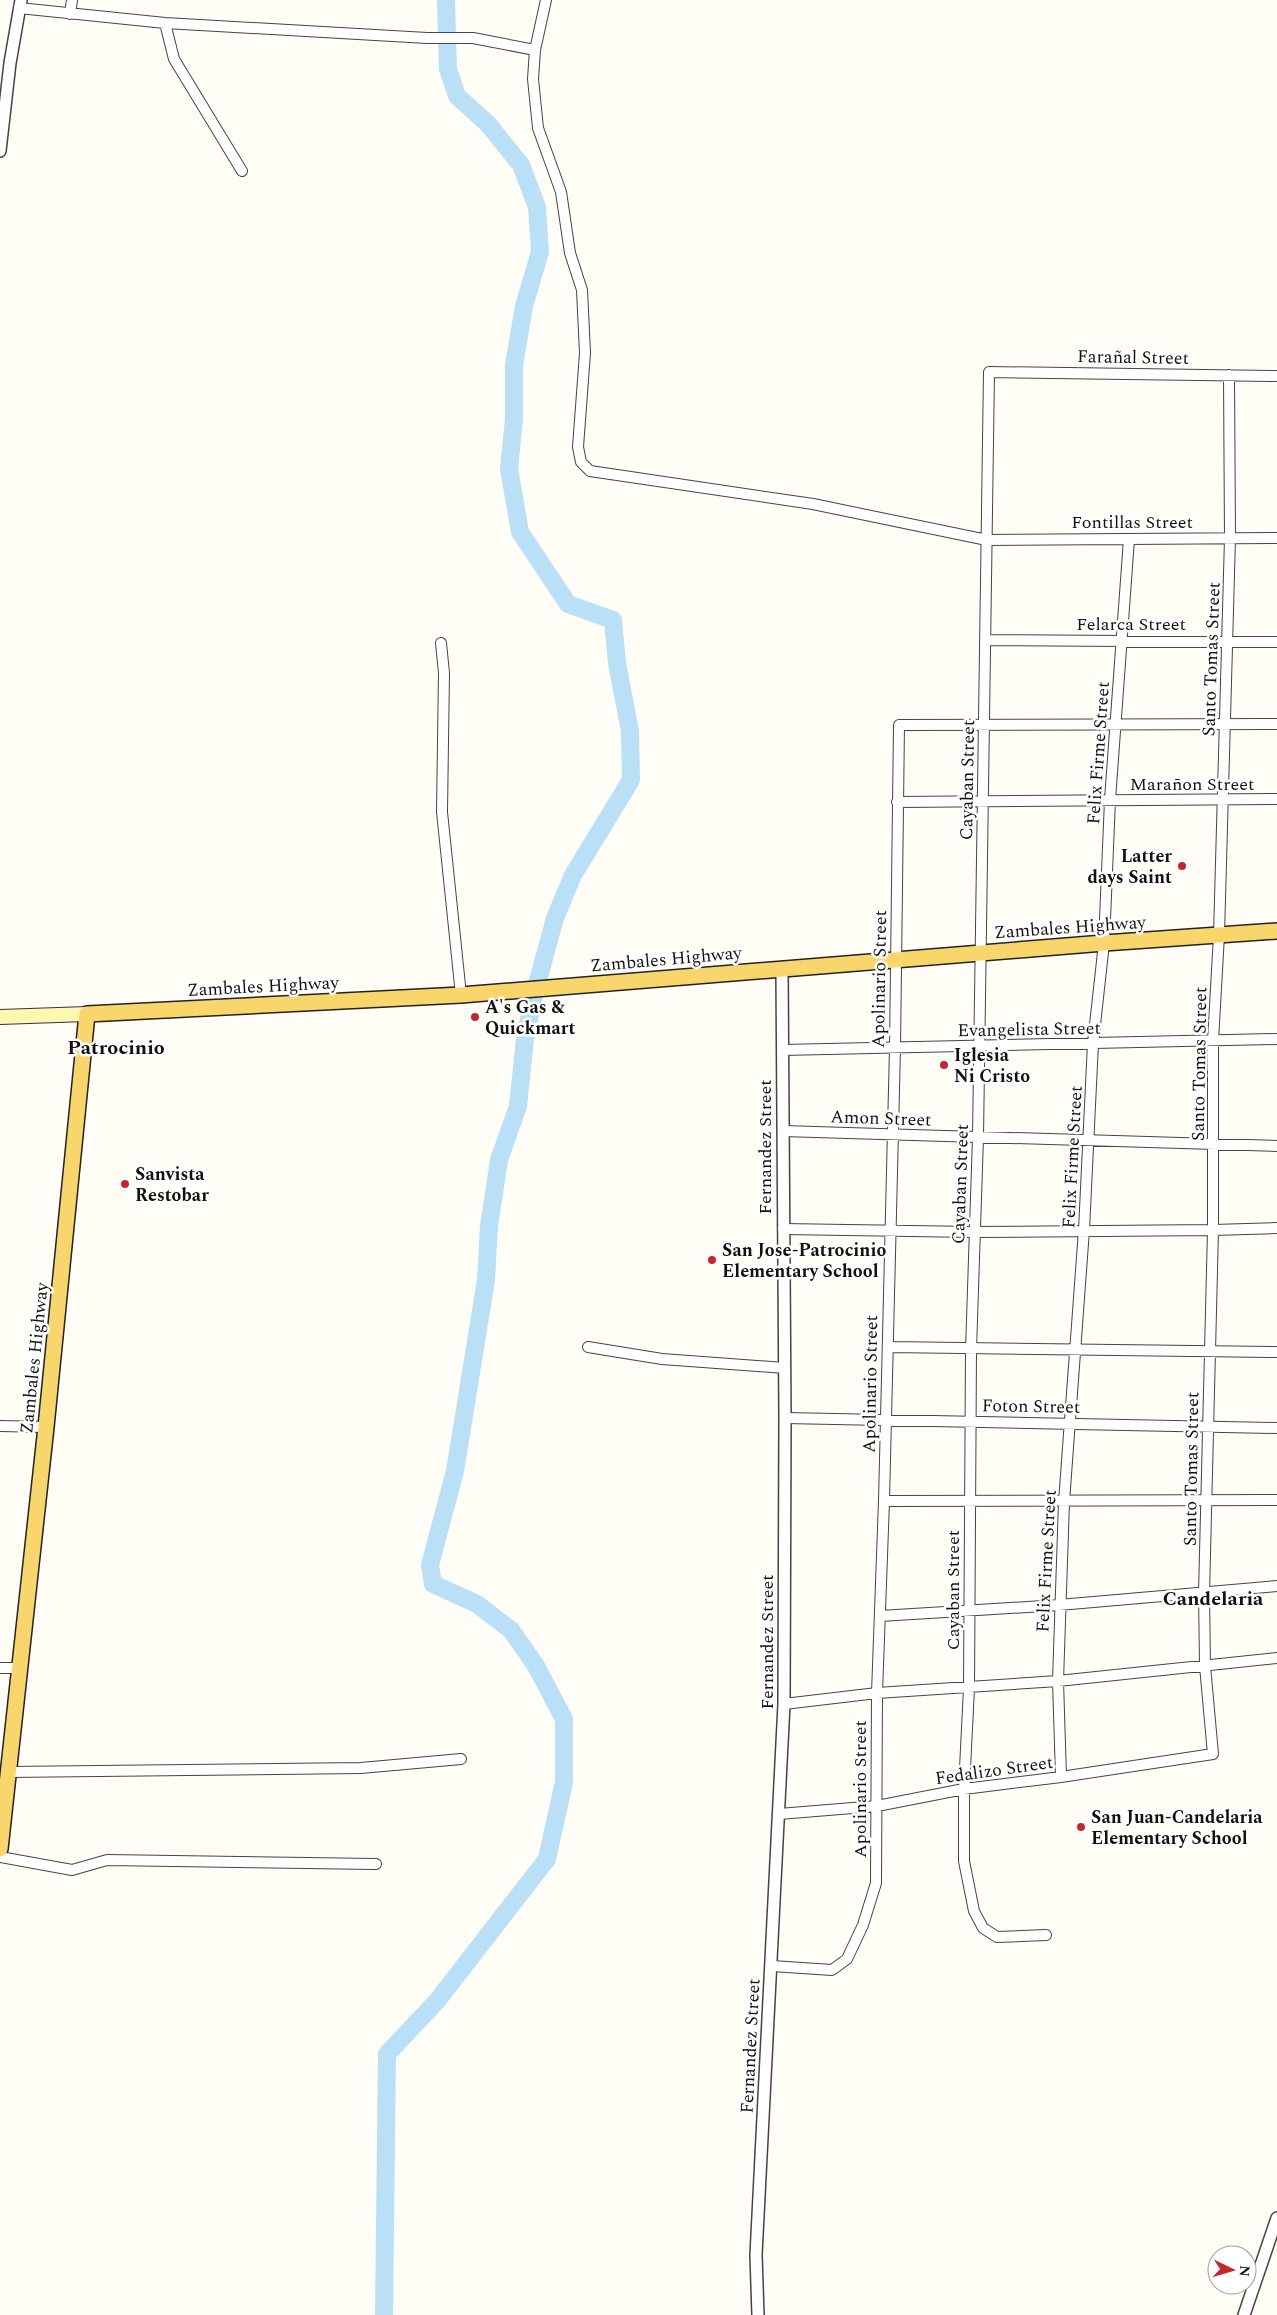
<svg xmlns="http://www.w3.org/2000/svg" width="1277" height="2315" font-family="Spectral,serif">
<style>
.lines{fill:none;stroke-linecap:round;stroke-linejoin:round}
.river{stroke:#b9e0f7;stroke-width:18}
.minor-casing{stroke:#444;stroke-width:12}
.tertiary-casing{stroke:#444;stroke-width:14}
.secondary-casing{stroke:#333;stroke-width:16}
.primary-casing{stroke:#222;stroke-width:18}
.minor{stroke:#fff;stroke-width:10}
.tertiary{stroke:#fff;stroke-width:11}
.secondary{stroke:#fff6b0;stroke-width:14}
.primary{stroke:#f9d66b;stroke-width:15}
.poi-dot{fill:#c4262e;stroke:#fff;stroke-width:2}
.labels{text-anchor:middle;stroke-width:5;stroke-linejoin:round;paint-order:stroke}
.street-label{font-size:18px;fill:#111;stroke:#fff}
.poi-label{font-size:18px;font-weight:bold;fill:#111;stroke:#fff;text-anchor:start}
.quarter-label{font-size:20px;font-weight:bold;fill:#111;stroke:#fff}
</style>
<rect width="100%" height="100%" fill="#fffdf5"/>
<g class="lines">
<path class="river" d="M 384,2315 L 387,2054 L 437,2001 L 547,1859 L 564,1782 L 564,1719 L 536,1666 L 511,1630 L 477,1604 L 433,1584 L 430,1565 L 455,1471 L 486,1280 L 489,1226 L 499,1160 L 518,1106 L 525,1039 L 533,999 L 555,918 L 573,875 L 631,780 L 630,731 L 617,663 L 613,620 L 568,604 L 520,532 L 509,469 L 514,419 L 514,365 L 524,306 L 540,252 L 537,207 L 521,165 L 488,124 L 457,96 L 448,69 L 446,0"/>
<g class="minor-casing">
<path id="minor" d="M 546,0 L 535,50 L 533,79 L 538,128 L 561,192 L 570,253 L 582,290 L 585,353 L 578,447 L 581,462 L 590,471 L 813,504 L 987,540 L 1277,538
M 19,8 L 165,23 L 427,38 L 473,38 L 535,50
M 70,14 L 72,0
M 165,23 L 174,59 L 242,171
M 985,640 L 1277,642
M 441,643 L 444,673 L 442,812 L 461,995
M 897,802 L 1277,799
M 782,1050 L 1277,1039
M 783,1131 L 1277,1146
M 783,1229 L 974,1232 L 1213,1230 L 1277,1228
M 588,1347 L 662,1359 L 785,1368
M 888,1347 L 1277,1352
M 785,1418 L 1277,1428
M 0,1426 L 46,1427
M 884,1501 L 1277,1500
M 880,1616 L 1059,1605 L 1277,1586
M 0,1668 L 19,1668
M 784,1704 L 877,1693 L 1058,1681 L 1277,1658
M 8,1772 L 361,1768 L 461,1759
M 1061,1777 L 1058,1681 L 1064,1502 L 1084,1230 L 1093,1043 L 1104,943 L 1110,800 L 1129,539
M 779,1814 L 877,1806 L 964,1789 L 1061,1777 L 1213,1754 L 1205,1666 L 1204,1594 L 1213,1230 L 1213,1041 L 1219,935 L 1230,538 L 1229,375
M 0,1857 L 72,1870 L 107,1860 L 376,1864
M 1046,1935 L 997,1937 L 983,1928 L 974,1911 L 964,1861 L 964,1789 L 969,1688 L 971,1350 L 978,1137 L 989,372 L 1277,376
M 772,1966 L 832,1970 L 847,1959 L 863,1925 L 876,1883 L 877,1693 L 884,1501 L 895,1048 L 899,725 L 1277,724"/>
</g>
<g class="tertiary-casing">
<path id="tertiary" d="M 0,151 L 10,63 L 21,0
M 758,2315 L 756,2255 L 784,1704 L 785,1418 L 782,969
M 1244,2315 L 1277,2218"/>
</g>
<g class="secondary-casing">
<path id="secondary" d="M 0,1017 L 87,1014"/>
</g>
<g class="primary-casing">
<path id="primary" d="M 0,1849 L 46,1427 L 87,1014 L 461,995 L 1104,943 L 1277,931"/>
</g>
<use href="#minor" class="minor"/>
<use href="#tertiary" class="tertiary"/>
<use href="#secondary" class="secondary"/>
<use href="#primary" class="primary"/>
</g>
<g class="poi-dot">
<circle cx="1182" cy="866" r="5"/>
<circle cx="475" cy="1017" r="5"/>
<circle cx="944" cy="1065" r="5"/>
<circle cx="125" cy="1184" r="5"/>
<circle cx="712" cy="1260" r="5"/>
<circle cx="1081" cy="1827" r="5"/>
</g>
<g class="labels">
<g class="street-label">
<text transform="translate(1133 357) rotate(1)" y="6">Farañal Street</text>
<text x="1132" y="528">Fontillas Street</text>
<text x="1131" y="630">Felarca Street</text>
<text transform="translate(1211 659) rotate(-88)" y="6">Santo Tomas Street</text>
<text transform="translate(1098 753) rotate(-86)" y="6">Felix Firme Street</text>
<text transform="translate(967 780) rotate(-89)" y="6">Cayaban Street</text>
<text x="1192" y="790">Marañon Street</text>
<text transform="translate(1070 927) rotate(-4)" y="6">Zambales Highway</text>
<text transform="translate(666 959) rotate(-5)" y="6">Zambales Highway</text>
<text transform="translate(879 979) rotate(-89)" y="6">Apolinario Street</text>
<text transform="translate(263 986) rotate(-3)" y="6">Zambales Highway</text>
<text transform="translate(1029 1029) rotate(-1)" y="6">Evangelista Street</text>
<text transform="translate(1199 1064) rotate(-89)" y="6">Santo Tomas Street</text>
<text transform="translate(881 1118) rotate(2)" y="6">Amon Street</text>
<text transform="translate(765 1147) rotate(-90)" y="6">Fernandez Street</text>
<text transform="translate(1072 1157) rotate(-87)" y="6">Felix Firme Street</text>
<text transform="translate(960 1184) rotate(-88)" y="6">Cayaban Street</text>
<text transform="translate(34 1358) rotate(-84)" y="6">Zambales Highway</text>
<text transform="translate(870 1384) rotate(-89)" y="6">Apolinario Street</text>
<text transform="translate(1031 1406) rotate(1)" y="6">Foton Street</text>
<text transform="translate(1191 1469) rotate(-89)" y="6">Santo Tomas Street</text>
<text transform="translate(1046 1561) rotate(-87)" y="6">Felix Firme Street</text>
<text transform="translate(953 1590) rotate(-90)" y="6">Cayaban Street</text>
<text transform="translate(767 1642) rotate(-90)" y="6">Fernandez Street</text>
<text transform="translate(994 1770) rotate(-8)" y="6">Fedalizo Street</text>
<text transform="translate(860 1789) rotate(-90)" y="6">Apolinario Street</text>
<text transform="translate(750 2046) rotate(-87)" y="6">Fernandez Street</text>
</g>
<g class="poi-label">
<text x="1172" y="862" text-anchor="end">Latter<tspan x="1172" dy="21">days Saint</tspan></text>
<text x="485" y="1013">A's Gas &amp;<tspan x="485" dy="21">Quickmart</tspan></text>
<text x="954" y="1061">Iglesia<tspan x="954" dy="21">Ni Cristo</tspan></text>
<text x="135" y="1180">Sanvista<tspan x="135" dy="21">Restobar</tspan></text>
<text x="722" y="1256">San Jose-Patrocinio<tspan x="722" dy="21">Elementary School</tspan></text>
<text x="1091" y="1823">San Juan-Candelaria<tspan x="1091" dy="21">Elementary School</tspan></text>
</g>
<g class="quarter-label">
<text x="116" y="1054">Patrocinio</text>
<text x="1213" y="1605">Candelaria</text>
</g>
</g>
<g transform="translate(1232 2270) rotate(95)"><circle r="24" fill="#ffffff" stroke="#a0a0a0"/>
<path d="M0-4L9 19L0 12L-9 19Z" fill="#c4262e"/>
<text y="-8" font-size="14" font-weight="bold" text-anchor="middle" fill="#111111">N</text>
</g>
</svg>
